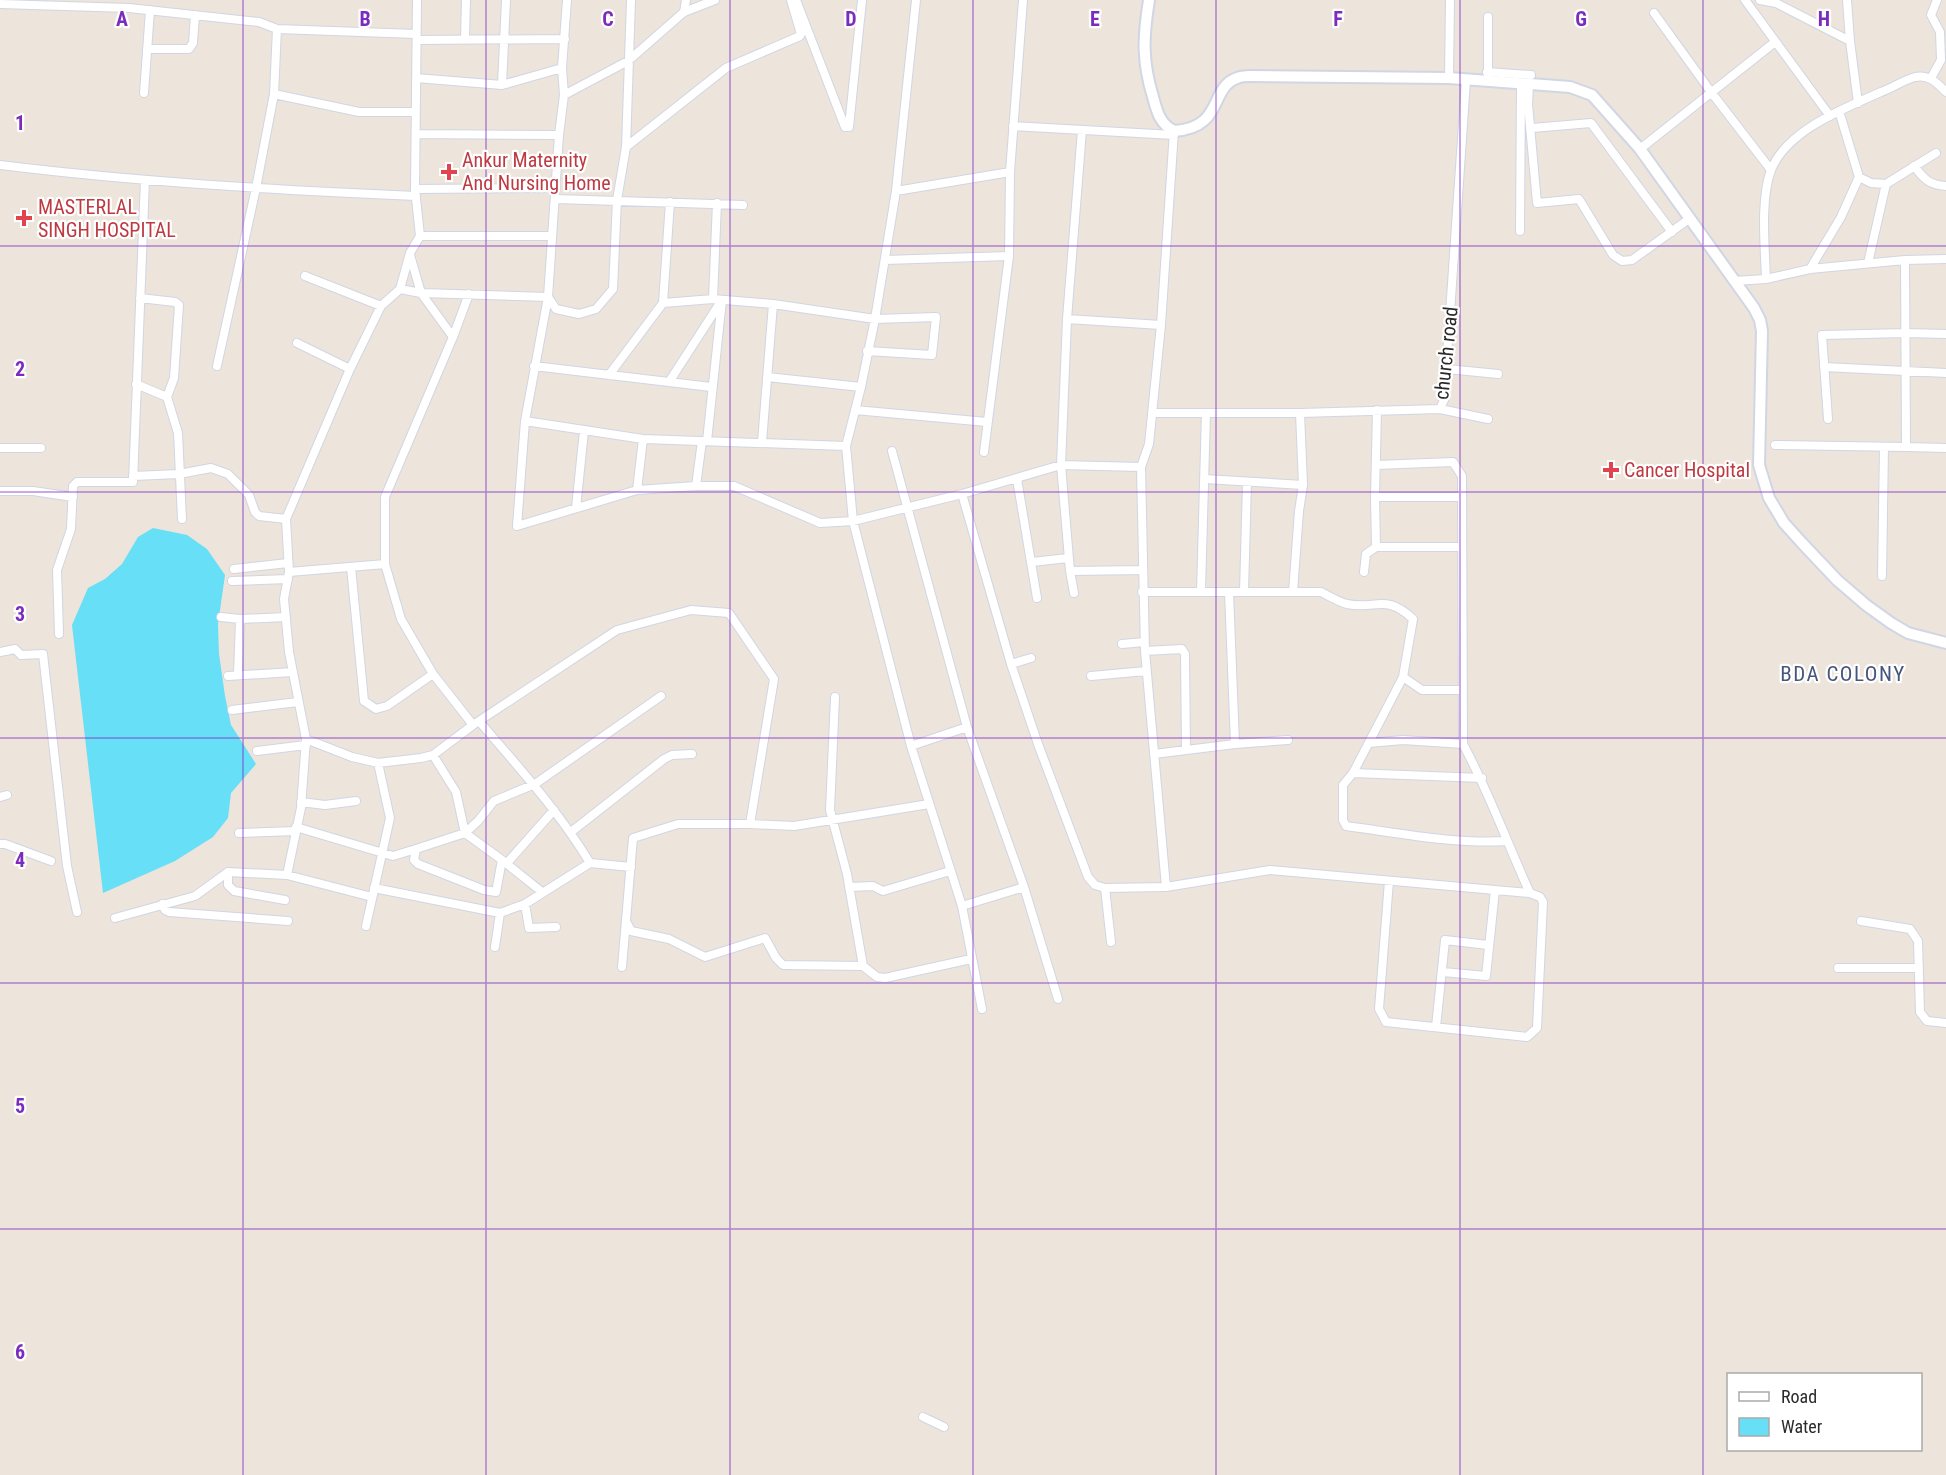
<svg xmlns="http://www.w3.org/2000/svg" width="1946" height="1475" font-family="'Roboto Condensed',sans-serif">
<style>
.water{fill:#66dff7}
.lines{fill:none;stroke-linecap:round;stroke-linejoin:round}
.street-casing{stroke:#d0d6e4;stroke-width:10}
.secondary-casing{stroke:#d0d6e4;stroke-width:14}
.street{stroke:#fff;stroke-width:8}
.secondary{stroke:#fff;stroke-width:10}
.grid{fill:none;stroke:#7b2cbf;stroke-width:1.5;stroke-opacity:0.55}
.health-dot{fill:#e0444e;stroke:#fff;stroke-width:2}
.labels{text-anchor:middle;stroke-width:4.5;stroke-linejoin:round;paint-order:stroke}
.health-label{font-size:20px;fill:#be3a42;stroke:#fff;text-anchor:start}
.street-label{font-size:20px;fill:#2a2a2a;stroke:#fff}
.neighbourhood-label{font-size:21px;letter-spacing:1.5px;fill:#47567e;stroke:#fff}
.grid-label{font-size:20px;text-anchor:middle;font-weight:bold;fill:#7b2cbf;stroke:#fff;stroke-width:4.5;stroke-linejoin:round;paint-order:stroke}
</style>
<rect width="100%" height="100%" fill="#ede4db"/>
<path class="water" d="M 153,528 L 187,535 L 207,549 L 225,575 L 218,624 L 219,654 L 225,696 L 231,725 L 256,764 L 231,793 L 228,818 L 213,837 L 175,861 L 103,893 L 72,625 L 88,588 L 105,579 L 122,564 L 138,537 Z"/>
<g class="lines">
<g class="street-casing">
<path id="street" d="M 567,0 L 562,68 L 564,95 L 559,135 L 548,297 L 525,421 L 517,526 L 637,490 L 696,486 L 734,486 L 820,523 L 853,521 L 962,494 L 1061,465 L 1141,467
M 796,0 L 845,127 L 849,127 L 862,0
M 916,0 L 896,191 L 875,319 L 861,387 L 846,446 L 853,521 L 911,746 L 962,906 L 982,1009
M 1745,0 L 1830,116
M 1760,0 L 1776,3 L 1850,41
M 1847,0 L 1850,41 L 1858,103
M 0,4 L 129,8 L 259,22 L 277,29 L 416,34
M 684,12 L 686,0
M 1654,13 L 1711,92 L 1771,170
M 465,38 L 466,0
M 417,40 L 565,39
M 147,49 L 189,49 L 193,43 L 195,15
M 1487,72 L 1531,75
M 416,78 L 502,85 L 562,68
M 1449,78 L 1450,0
M 1931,78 L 1941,60 L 1940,32 L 1931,15 L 1937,0
M 1488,81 L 1488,17
M 502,85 L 506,0
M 1529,85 L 1528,104 L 1537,203 L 1579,199 L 1613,255 L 1622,261 L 1632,260 L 1689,219
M 144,93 L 150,10
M 274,94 L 359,112 L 415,112
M 564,95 L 628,61 L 684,12 L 715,0
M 1013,126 L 1174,135
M 1532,128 L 1591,123 L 1672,232
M 416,134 L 559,135
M 626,147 L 726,68 L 800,36 L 801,34 L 791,0
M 1640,149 L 1775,42
M 0,165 C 138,182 277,190 416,196
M 1914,166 C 1924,179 1929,185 1946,186
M 1859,177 L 1871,183 L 1886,184 L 1936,153
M 415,189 L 556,188
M 896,191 L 1010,172
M 555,199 L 743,205
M 1520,231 L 1521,84
M 420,236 L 551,236
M 410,255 L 421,293 L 453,337
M 885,260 L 1009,256
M 1868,263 L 1886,184
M 1810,269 L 1841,217 L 1859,177 L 1839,111
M 305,276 L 381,306
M 1766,279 C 1765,247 1760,200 1771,170 C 1787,130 1845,108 1881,92 C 1892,88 1904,80 1915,77 C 1929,74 1937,83 1946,92
M 1734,281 L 1766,279 L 1810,269 L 1905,260
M 400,289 L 421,293 L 548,297 L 556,309 L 579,314 L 596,309 L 613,289 L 617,200 L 626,147 L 631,0
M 469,294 L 453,337 L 385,497 L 385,564 L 401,619 L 433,674 L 473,725 L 479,721 C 519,768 558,810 590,863
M 140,298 L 175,302 L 179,305 L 174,378 L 167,397
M 713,299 L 717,203
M 663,303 L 713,299 L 773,304 L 875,319 L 936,317 L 932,355 L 867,351
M 1067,319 L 1161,325
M 297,343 L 350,369
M 217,366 L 256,188 L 274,94 L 277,29
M 534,366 L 711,387
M 1824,367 L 1946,373
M 1447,369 L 1498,374
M 609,375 L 663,303 L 670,202
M 767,377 L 861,387
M 669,382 L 720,303
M 136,384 L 167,397 L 178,433 L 182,519
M 1440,409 L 1488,419
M 855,410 L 987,422
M 1152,413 L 1300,413 L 1440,409 L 1444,400 L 1466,80
M 1828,419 L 1822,335 L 1906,333 L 1946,334
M 525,421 L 643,439 L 846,446
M 707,441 L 722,300
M 762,442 L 773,304
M 1775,445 L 1906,447 L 1905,260 L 1946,259
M 1906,447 L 1946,448
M 0,448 L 41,448
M 892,451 L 967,727 L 1024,887 L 1058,999
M 984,452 L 1009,256 L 1010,172 L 1023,0
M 1376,465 L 1453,462 L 1462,476 L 1463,744 C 1489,792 1507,843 1530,893
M 133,476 L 179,474 L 211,468 L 228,474 L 249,495 L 255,512 L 259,516 L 286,519
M 1017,479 L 1037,598
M 1205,479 L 1303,485
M 696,486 L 702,441
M 637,490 L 643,439
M 0,491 L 33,491 L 73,497
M 962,494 L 1011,664 L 1038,744 L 1088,877 L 1095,885 L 1105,888 L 1166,887 L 1270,870 L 1530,893 L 1540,897 L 1543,902 L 1537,1028 L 1527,1037 L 1386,1022 L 1379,1009 L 1389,881
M 1375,497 L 1462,497
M 576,508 L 584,431
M 1376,547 L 1461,547
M 1032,562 L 1068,558
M 351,567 L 364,701 L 376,709 L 387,706 L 433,674
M 234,569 L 288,563
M 1070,571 L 1142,570
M 289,572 L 385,564
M 1364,572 L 1366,554 L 1376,547 L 1375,497 L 1377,410
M 1882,576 L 1884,447
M 232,581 L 288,579
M 1201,591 L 1206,413
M 1142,592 L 1321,592 C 1329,596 1339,602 1347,604 C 1376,610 1386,593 1413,619 L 1403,677 L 1353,773 L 1343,785 L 1343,820 L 1346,826 C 1399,833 1453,844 1506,841
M 1229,592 L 1235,744
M 1244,592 L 1247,482
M 1293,592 L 1299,511 L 1303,485 L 1300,413
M 1074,593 L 1070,571 L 1061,465 L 1067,319 L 1082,130
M 221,617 L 240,619 L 286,617
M 59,634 L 57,570 L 71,529 L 73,486 L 77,482 L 133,482 L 145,180
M 1122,644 L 1144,642
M 1145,651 L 1182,649 L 1185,654 L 1186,750
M 0,652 L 15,649 L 21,655 L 43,654 L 67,866 L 77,912
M 1011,664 L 1031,658
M 238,675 L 240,619
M 228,676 L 293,672
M 1091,676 L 1146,671
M 1403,677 L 1422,690 L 1462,690
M 835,697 L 830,810 L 847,874 L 863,966
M 232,710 L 298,702
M 479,721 L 617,630 L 691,610 L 729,613 L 774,679 L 750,824
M 306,739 L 352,757 L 378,763 L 421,758 L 433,755 L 473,725
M 1369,743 L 1403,740 L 1463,744
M 911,746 L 967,727
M 257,751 L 306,745
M 1154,754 L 1235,744 L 1288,740
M 433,755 L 456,792 L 465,833 L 502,860 L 542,892
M 1353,773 L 1482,778
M 0,797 L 7,795
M 301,802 L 325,805 L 356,801
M 296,827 L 393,856 L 416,849
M 571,832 L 664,759 L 672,755 L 692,754
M 239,833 L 295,831
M 0,844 L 5,844 L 51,861
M 502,860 L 496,892 L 484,890 L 418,864 L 414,860 L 416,849 L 465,833 L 478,821 L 494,801 L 535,784 L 661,696
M 507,863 L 554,810
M 228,872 L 228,885 L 234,891 L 285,900
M 287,875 L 301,808 L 306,739 L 289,652 L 284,599 L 289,572 L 286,519 L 350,369 L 381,306 L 400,289 L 410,253 L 420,236 L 415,189 L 417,0
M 849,887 L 873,886 L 883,891 L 950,871
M 1166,887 L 1145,651 L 1141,467 L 1149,444 L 1161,325 L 1174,131
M 374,888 L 500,913 L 525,904 L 590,863 L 631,867
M 1105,888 L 1111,942
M 162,904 L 165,910 L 169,912 L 288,921
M 525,904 L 529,928 L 556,927
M 962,906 L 1024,887
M 115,918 L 195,896 L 228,872 L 287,875 L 372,897
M 1861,921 L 1910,929 L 1918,941 L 1920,1012 L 1927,1021 L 1946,1023
M 627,923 L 631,931 L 669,939 L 705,957 L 765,938 L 776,958 L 783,965 L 863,966 L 877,977 L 885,978 L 971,959
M 366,926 L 390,818 L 378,763
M 495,947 L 500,913
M 622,967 L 633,838 L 678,824 L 750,824 L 794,826 L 929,804
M 1838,968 L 1919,968
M 1443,972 L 1486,976 L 1495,890
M 1436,1027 L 1445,940 L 1488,945
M 923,1417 L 944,1427"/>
</g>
<g class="secondary-casing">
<path id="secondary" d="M 1149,0 C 1143,37 1142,61 1153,97 C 1157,112 1160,124 1174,131 C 1224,128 1209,88 1237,78 C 1241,76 1246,76 1251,76 L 1449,78 L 1570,87 L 1592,95 L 1640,149 L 1754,308 L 1760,320 L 1762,331 L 1759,465 L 1769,498 L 1784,523 L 1802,543 L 1837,580 L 1866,605 L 1891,623 L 1908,633 L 1946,643"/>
</g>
<use href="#street" class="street"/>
<use href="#secondary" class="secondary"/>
</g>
<path class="grid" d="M 243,0 L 243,1475M 486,0 L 486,1475M 730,0 L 730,1475M 973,0 L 973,1475M 1216,0 L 1216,1475M 1460,0 L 1460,1475M 1703,0 L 1703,1475M 0,246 L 1946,246M 0,492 L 1946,492M 0,738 L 1946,738M 0,983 L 1946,983M 0,1229 L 1946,1229"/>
<g class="health-dot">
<path d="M446 163h6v6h6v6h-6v6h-6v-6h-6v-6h6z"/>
<path d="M21 209h6v6h6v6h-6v6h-6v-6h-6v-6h6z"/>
<path d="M1608 461h6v6h6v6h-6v6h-6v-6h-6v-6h6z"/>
</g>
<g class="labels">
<g class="health-label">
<text x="462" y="167">Ankur Maternity<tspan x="462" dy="23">And Nursing Home</tspan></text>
<text x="38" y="214">MASTERLAL<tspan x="38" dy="23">SINGH HOSPITAL</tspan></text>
<text x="1624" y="477">Cancer Hospital</text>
</g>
<g class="street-label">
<text transform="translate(1446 353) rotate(-84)" y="7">church road</text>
</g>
<g class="neighbourhood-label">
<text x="1843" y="681">BDA COLONY</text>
</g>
</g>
<g class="grid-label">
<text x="122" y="26">A</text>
<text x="365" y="26">B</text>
<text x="608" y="26">C</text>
<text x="851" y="26">D</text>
<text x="1095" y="26">E</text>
<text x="1338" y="26">F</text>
<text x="1581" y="26">G</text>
<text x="1824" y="26">H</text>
<text x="20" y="130">1</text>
<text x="20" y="376">2</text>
<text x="20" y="621">3</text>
<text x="20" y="867">4</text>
<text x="20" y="1113">5</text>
<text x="20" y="1359">6</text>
</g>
<rect x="1727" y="1373" width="195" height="78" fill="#ffffff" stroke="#aaaaaa" stroke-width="1.5"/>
<rect x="1739" y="1392" width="30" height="9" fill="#ffffff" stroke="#aaaaaa" stroke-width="1.5"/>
<text x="1781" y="1403" font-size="18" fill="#2a2a2a">Road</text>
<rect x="1739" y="1418" width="30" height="18" fill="#66dff7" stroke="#aaaaaa" stroke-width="1.5"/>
<text x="1781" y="1433" font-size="18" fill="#2a2a2a">Water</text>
</svg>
